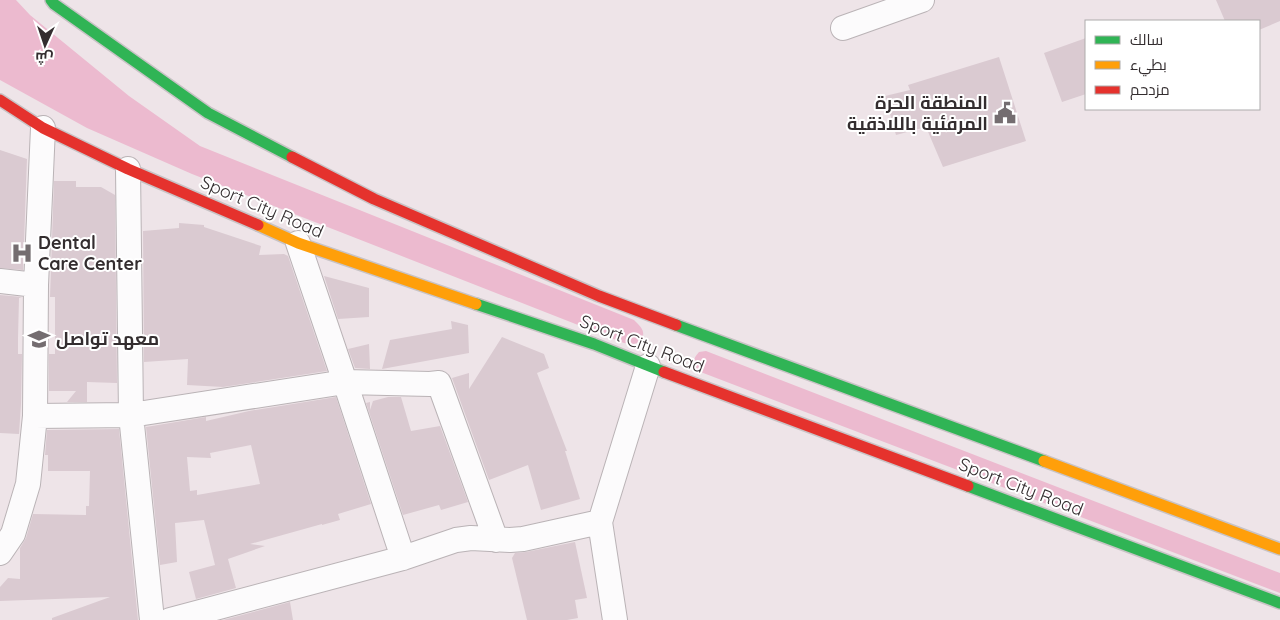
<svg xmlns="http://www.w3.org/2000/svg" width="1280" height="620" font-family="Quicksand,Cairo,sans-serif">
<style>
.green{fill:#ecbacf}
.building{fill:#dacad1;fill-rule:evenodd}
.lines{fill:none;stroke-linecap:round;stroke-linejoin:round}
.street-casing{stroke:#bab3b6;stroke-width:26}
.fast-casing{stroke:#c8c3c5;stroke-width:14}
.slow-casing{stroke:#c8c3c5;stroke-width:14}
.jam-casing{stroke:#c8c3c5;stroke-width:14}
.street{stroke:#fcfbfc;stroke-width:24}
.fast{stroke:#30b455;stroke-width:11}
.slow{stroke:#ff9f0a;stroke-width:11}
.jam{stroke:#e5322d;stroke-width:11}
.labels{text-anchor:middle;stroke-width:4;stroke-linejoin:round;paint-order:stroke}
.poi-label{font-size:18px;font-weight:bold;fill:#332d2f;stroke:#fff;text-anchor:start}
.street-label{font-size:18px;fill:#332d2f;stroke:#fff}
</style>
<rect width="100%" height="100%" fill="#eee4e8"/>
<path class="green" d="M 0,0 L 16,0 L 30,15 L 129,96 L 200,146 L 634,320 C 642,328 646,331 641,342 L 633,344 L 624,343 L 192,174 L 87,128 L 0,80 Z
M 706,351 L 1280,573 L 1280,593 L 698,371 C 693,362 692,360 699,352 Z"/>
<path class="building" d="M 1216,0 L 1280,0 L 1280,21 L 1259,30 L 1259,21 L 1225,21 Z
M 1086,38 L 1086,94 L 1062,102 L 1044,53 Z
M 999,57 L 1026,141 L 943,167 L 926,127 L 896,135 L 885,96 L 910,90 L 908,85 Z
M 0,150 L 27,159 L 23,270 L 0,268 Z
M 54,181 L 76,181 L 76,187 L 101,187 L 115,195 L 117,383 L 87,382 L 87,402 L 67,402 L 76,391 L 49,391 L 49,354 L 55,354 L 55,297 L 50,297 Z
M 179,223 L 204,225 L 204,227 L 261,246 L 259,255 L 284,254 L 288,256 L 327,371 L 223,387 L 187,385 L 188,359 L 144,362 L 143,231 L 179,228 Z
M 324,276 L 369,288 L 369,317 L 338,319 Z
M 0,295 L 22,297 L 19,298 L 18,338 L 18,354 L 22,354 L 21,404 L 19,434 L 0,433 Z
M 451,321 L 468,325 L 469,353 L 382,369 L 390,340 L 452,329 Z
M 502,337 L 544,354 L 549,368 L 537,373 L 567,451 L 565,451 L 580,499 L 541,510 L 528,465 L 489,480 L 452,378 L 469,373 L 469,389 Z
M 369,344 L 370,369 L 355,368 L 348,349 Z
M 336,397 L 371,504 L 338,514 L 340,520 L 322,525 L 322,524 L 250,544 L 265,546 L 228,559 L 236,588 L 196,599 L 189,572 L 215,565 L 204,520 L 175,523 L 177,562 L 160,565 L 146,427 L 206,417 L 206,421 L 249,411 ZM 251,445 L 260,484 L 197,495 L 197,490 L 190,491 L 187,457 L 211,458 L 210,453 Z
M 388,397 L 401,397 L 411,431 L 440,426 L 468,502 L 441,510 L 439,505 L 403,515 L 366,403 L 370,402 L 370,410 L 373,401 Z
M 119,429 L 138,620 L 52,620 L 52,618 L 110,597 L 0,601 L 0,587 L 8,578 L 20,579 L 20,548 L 26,538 L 33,514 L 86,515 L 86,506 L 89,506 L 90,471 L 48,471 L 48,455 L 45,455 L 47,430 Z
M 575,542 L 587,598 L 575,600 L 578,618 L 567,620 L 527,620 L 512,558 L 515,553 L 526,552 Z
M 290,602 L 293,620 L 223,620 Z"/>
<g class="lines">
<g class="street-casing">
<path id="street" d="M 843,28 L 922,0
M 128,169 L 131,415 L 152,620
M 298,243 L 345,382 L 403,558
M 0,281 L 36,285
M 35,416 L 131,415 L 345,382 L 430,384 L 439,383 L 496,540
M 0,553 L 13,534 L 28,484 L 35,416 L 36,285 L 43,128
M 170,620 L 403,558 L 456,540 L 471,538 L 510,540 L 523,539 L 600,522
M 615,620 L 600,522 L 648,366"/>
</g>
<g class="fast-casing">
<path id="fast" d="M 51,0 L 54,4 L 208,113 L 292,157
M 476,304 L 594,344 L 664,372
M 676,325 L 1044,461
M 968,486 L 1280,603"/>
</g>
<g class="slow-casing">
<path id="slow" d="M 258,225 L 298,243 L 476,304
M 1044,461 L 1280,549"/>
</g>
<g class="jam-casing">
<path id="jam" d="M 0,100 L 43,128 L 128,169 L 258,225
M 292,157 L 374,199 L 599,296 L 676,325
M 664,372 L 968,486"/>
</g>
<use href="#street" class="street"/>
<use href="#fast" class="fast"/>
<use href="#slow" class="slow"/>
<use href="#jam" class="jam"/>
</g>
<defs>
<g id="civic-bare" transform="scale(1.725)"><path d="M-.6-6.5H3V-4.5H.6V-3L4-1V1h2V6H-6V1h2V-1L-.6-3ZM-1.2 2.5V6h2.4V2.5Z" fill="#746d70" stroke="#fff" stroke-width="2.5" paint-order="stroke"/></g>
<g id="hospital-bare" transform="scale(1.725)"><path d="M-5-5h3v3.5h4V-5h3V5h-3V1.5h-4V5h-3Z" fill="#746d70" stroke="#fff" stroke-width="2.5" paint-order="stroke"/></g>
<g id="school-bare" transform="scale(1.725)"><path d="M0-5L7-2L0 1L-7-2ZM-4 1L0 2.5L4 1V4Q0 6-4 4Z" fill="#746d70" stroke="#fff" stroke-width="2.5" paint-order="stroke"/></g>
</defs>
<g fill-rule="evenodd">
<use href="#civic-bare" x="1005" y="113"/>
<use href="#hospital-bare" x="22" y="253"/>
<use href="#school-bare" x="39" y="339"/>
</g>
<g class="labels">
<g class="poi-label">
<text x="988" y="109" text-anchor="end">المنطقة الحرة<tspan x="988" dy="21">المرفئية باللاذقية</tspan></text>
<text x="38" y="249">Dental<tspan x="38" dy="21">Care Center</tspan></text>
<text x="56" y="345">معهد تواصل</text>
</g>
<g class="street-label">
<text transform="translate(262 207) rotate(23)" y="6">Sport City Road</text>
<text transform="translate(642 344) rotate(21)" y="6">Sport City Road</text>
<text transform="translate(1021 487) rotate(21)" y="6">Sport City Road</text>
</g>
</g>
<rect x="1085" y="20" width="175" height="90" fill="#ffffff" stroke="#adabac"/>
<rect x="1095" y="36" width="25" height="8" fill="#30b455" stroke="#adabac"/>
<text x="1130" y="45" font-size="15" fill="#332d2f">سالك</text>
<rect x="1095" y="61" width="25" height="8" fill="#ff9f0a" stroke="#adabac"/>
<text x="1130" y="70" font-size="15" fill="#332d2f">بطيء</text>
<rect x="1095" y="86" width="25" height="8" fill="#e5322d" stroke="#adabac"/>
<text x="1130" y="95" font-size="15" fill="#332d2f">مزدحم</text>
<g transform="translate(45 45) rotate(183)" stroke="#ffffff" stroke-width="4" paint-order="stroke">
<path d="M0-4L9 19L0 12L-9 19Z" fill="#332d2f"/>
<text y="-8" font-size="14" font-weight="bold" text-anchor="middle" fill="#332d2f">ش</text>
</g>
</svg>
